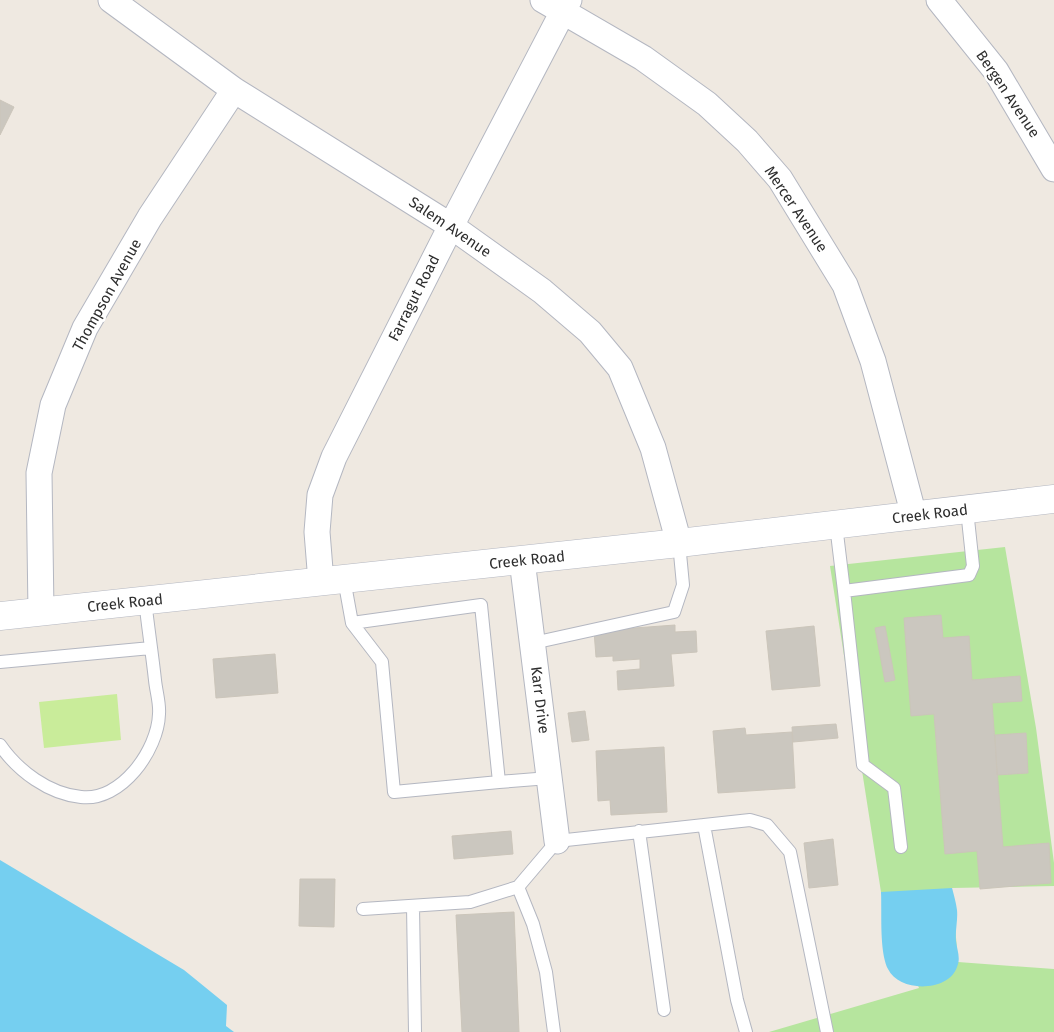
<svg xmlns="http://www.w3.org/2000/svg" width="1054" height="1032" font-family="'Fira Sans',sans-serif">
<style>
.green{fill:#b6e59e}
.pitch{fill:#c9ec9a}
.water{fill:#75cff0}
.building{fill:#cbc7bf;stroke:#cbc5ba}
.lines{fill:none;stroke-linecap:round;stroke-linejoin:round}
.service-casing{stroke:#b4b7c1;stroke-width:14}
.minor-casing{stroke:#b4b7c1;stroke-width:27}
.tertiary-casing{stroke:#b4b7c1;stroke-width:29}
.service{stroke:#fff;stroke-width:12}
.minor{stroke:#fff;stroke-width:25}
.tertiary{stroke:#fff;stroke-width:28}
.labels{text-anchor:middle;stroke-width:5;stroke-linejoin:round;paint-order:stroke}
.street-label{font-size:15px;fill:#2e2e2e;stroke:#fff}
</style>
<rect width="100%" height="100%" fill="#efe9e1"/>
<path class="green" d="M 1005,547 L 1036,728 L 1054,863 L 1054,886 L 952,888 L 958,962 L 1054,969 L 1054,1032 L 769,1032 L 919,988 L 881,892 L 830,566 Z"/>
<path class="pitch" d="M 117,694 L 121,740 L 44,748 L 39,702 Z"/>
<path class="water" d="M 0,860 L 184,970 L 227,1005 L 226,1026 L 234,1032 L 0,1032 Z
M 952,888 C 954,895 956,903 957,910 C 958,920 955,931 956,941 C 957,950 961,958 957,967 C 949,992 899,993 888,969 C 879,951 882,912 881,892 Z"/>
<path class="building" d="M 0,100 L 14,107 L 0,135 Z
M 941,615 L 943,638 L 969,636 L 972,680 L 1020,676 L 1022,701 L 992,703 L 1003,847 L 1049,843 L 1051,883 L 980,889 L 977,851 L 945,854 L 934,714 L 911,716 L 904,618 Z
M 675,625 L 675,632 L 696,631 L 697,652 L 671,654 L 674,686 L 618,690 L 617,671 L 640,669 L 640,659 L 613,661 L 613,656 L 596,657 L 594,631 Z
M 814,626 L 820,686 L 772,690 L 766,631 Z
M 885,626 L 895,680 L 885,682 L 875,628 Z
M 275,654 L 278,693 L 216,698 L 213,659 Z
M 585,711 L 589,740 L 572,742 L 568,713 Z
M 836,724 L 838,738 L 793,742 L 792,727 Z
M 745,728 L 746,735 L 792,732 L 795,788 L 718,793 L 713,731 Z
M 1026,733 L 1028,773 L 997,775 L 995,735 Z
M 664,747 L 667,812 L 611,815 L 610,800 L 598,801 L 596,751 Z
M 511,831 L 513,854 L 454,859 L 452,836 Z
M 833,839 L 838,885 L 809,888 L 804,843 Z
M 300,879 L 335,879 L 334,927 L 299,926 Z
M 514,912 L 519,1032 L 462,1032 L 456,915 Z"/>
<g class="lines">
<g class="service-casing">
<path id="service" d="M 836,525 L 844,591
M 344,579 L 352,623 L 481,605 L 499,782 L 394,792 L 382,662 L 352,623
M 533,643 L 674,612 L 683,585 L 679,543
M 0,662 L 151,648
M 0,745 C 18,771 49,794 81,797 C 121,802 158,750 159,714 C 160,703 156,691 155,680 C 152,653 148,627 145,600
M 499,782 L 549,778
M 704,825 L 737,1000 L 746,1032
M 639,831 L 664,1010
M 901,847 L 894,788 L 863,765 L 844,591 L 969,575 L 973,566 L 967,510
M 518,887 L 533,924 L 546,972 L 554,1032
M 413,906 L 415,1032
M 363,909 L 470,902 L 518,887 L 557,841 L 750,820 L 767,825 L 790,852 L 827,1032"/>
</g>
<g class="minor-casing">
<path id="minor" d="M 111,0 L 234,90 L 451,226 L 542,291 L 590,332 L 620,368 L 653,448 L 679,543
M 543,0 L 643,58 L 707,104 L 747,141 L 780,179 L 845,285 L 873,361 L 914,516
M 939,0 L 996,71 L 1054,169
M 522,560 L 557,841
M 321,582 L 317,532 L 320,495 L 334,457 L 451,226 L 569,0
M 41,611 L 39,473 L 53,405 L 85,328 L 150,217 L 234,90"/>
</g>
<g class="tertiary-casing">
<path id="tertiary" d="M 0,616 L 679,543 L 1054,499"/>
</g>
<use href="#service" class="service"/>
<use href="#minor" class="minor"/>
<use href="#tertiary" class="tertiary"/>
</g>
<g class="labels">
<g class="street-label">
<text transform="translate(1008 94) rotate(56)" y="5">Bergen Avenue</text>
<text transform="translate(796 209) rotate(56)" y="5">Mercer Avenue</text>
<text transform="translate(450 227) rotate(34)" y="5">Salem Avenue</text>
<text transform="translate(107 295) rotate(-61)" y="5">Thompson Avenue</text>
<text transform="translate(414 298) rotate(-63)" y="5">Farragut Road</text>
<text transform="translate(930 514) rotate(-7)" y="5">Creek Road</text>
<text transform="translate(527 560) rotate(-6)" y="5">Creek Road</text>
<text transform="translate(125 603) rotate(-6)" y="5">Creek Road</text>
<text transform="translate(540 700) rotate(83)" y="5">Karr Drive</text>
</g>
</g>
</svg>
